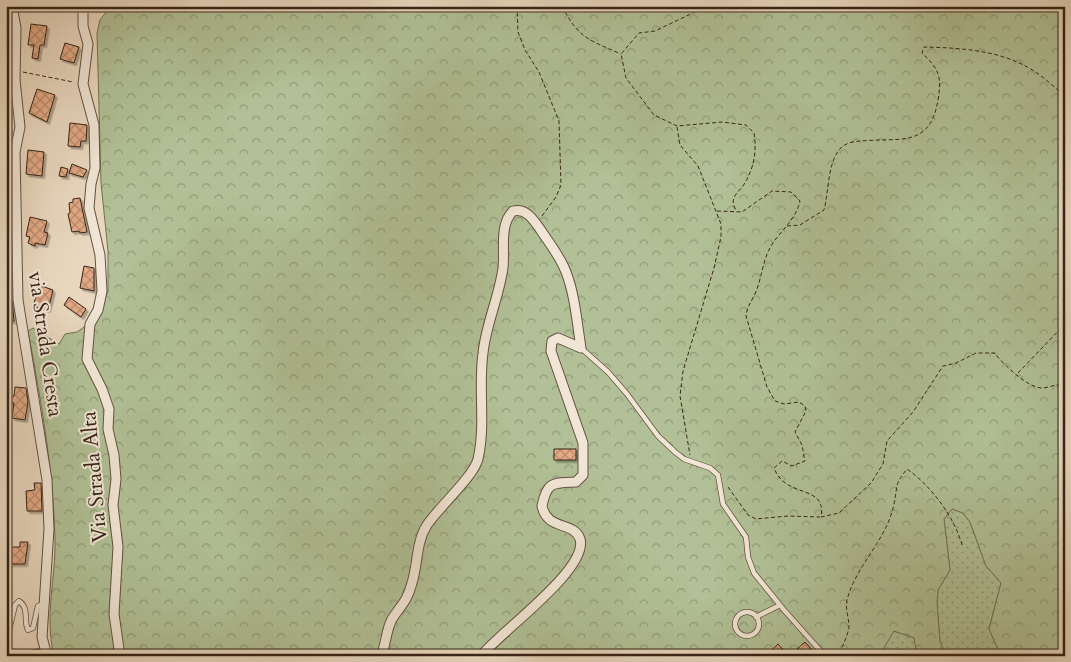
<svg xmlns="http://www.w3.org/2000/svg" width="1071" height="662" font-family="Cardo,serif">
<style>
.grass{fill:url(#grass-dots);stroke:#747256}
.forest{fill:url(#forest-crowns);stroke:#747256}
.building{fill:url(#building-cross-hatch);stroke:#372416;filter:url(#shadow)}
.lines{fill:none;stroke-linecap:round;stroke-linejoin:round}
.service-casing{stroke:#645140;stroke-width:6}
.minor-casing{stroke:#645140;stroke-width:11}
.path{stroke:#372416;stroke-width:1;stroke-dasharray:4 2.5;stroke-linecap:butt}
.service{stroke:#f1e6d5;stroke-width:4.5}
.minor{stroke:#f1e6d5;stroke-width:9}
.labels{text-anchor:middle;stroke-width:4;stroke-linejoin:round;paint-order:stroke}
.street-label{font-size:21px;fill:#372416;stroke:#f1e6d5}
</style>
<defs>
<pattern id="grass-dots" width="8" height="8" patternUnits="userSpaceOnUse" patternTransform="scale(1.25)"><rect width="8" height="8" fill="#b1c096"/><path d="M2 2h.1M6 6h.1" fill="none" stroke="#919c79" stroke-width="1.8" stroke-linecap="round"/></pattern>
<pattern id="forest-crowns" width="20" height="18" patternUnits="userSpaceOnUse" patternTransform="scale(1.25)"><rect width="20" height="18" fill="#b1c096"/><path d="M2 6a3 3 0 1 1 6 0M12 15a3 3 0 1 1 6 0" fill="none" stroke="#919c79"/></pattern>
<pattern id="building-cross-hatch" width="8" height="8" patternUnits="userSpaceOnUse" patternTransform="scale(1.25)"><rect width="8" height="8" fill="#e3aa85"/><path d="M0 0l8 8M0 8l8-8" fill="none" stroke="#b98a6c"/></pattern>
<filter id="shadow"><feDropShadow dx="2.5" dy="2.5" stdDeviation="0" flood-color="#0004"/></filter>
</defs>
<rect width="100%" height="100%" fill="#e9d8bf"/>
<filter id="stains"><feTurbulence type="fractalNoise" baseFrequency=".004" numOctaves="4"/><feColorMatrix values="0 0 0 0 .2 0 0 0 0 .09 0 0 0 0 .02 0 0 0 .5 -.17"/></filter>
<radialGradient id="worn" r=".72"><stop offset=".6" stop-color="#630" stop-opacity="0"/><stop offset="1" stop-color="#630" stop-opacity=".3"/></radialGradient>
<path class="grass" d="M 952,509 L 963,513 L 970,522 L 986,566 L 1001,583 L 989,629 L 999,651 L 1036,656 L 947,656 L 940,642 L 937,603 L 938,590 L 950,570 L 944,519 Z
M 893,631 L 915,638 L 917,656 L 879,656 Z"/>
<path class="forest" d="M 111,6 L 1065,6 L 1065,647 L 1048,656 L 999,652 L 989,629 L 1001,583 L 986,566 L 970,522 L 963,513 L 952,509 L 944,519 L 950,570 L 938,590 L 937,603 L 940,642 L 947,656 L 917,656 L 914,638 L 894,631 L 879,656 L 54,656 C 44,614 56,579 55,538 C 53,468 41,400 28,331 L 33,328 L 59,344 L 65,334 L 77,332 L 87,325 L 108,292 L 108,251 L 101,183 L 97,33 L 100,20 Z
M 6,57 L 10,135 L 6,240 Z"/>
<path class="building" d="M 31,24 L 47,26 L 44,45 L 40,45 L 38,59 L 32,58 L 34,45 L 28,45 Z
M 65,43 L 79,47 L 74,63 L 60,59 Z
M 37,89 L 55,95 L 47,122 L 29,113 Z
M 70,123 L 87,125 L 86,141 L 81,141 L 80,147 L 68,146 Z
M 28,150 L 44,152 L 42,176 L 26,174 Z
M 72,164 L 87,170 L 83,177 L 69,173 Z
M 61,167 L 68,169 L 66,177 L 59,176 Z
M 80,198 L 87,232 L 80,233 L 79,231 L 72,232 L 68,214 L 70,213 L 69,203 L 73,202 L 73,199 Z
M 30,217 L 47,221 L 44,232 L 48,233 L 45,245 L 35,243 L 35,246 L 28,243 L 30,237 L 26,236 Z
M 84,266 L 94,268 L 94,291 L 80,288 Z
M 39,285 L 53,290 L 48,310 L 33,307 Z
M 69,297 L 86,309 L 81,317 L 64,305 Z
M 7,299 L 12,299 L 14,321 L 6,321 Z
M 15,387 L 26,388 L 28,402 L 25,420 L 12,418 L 14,403 L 8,402 L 9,396 L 14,396 Z
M 554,449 L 576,449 L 576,460 L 554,460 Z
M 34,483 L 41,483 L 42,511 L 27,511 L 26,491 L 35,490 Z
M 20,542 L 28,542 L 25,564 L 8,564 L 8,547 L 20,547 Z
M 805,642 L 817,656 L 804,656 L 797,649 Z
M 778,644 L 788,656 L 766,656 Z
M 39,649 L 40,656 L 21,656 L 21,652 Z"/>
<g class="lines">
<g class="service-casing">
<path id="service" d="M 581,348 L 608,372 L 627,394 L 658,436 L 675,452 L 684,459 L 710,468 L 718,475 L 723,504 L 746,537 L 748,557 L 754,573 L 784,610 L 825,656
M735 624a12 12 0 1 1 24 0a12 12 0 1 1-24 0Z
M 756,617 L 780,605
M 6,643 L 15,605 L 19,601 C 30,609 23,620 28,630 L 33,628 L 38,606 L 44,604"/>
</g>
<g class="minor-casing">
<path id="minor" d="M 12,6 L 16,28 L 15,80 L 20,127 L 15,152 L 18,300 L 47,480 L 49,529 L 42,637 L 47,656
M 83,6 L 83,26 L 88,44 L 83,84 L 94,125 L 95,168 L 91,184 L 89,208 L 100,255 L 102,291 L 98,310 L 90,324 L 87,359 L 102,389 L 109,409 L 108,429 L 114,455 L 116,479 L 113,505 L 118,547 L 114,614 L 120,656
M 381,656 C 386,645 386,630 392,619 C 401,605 407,602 412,583 C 418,564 416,542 427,525 C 439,507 474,476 478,459 C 486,424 478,389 483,353 C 486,324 499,297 503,268 C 505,249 499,225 513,211 C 526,208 533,219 540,229 C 549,243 560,256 566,272 C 575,295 577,323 581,348 L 558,338 L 552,341 L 551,351 L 583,443 L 583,475 L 576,482 C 553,483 547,481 542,506 C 547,531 574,521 580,539 C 589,569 500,632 481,656"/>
</g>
<path class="path" d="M 517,6 L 518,32 L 525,50 L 539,72 L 559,121 L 561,185 L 556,197 L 542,216
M 562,6 C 578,38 589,40 621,54
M 726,6 L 725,9 L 712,12 L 697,11 L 655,31 L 639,33 L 621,54 L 626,78 L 654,115 L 677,126 L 722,122 L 746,125 L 754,133 C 757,152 754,169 743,186 C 740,190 735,194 734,198 C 732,203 734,206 736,210
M 23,72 L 73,82
M 677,127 L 680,145 L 698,166 L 721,224 L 721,237 L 714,268 L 683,371 L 680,396 L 690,455
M 717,211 L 742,212 L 772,191 L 791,192 L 800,201 C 796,218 785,227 775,240 C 762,257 763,276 755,294 C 751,302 747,307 746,316 L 767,387 L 775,401 L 784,404 L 799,402 L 805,406 L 806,411 L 795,432 L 802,445 L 805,461 L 792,466 L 782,461 L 774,468 C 786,500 827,483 821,517 L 839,513 L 871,483 L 883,464 L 887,441 L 913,412 L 943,366 L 956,363 L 976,353 L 994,353 C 1005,365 1025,386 1041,388 C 1050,388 1056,383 1065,385
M 787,226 L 800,225 L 824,210 C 829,192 827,159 843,146 C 849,142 856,141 862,141 C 899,137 930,149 938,100 C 942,76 939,69 922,53 L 924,47 C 962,48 1001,50 1034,71 C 1045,78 1055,88 1065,96
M 1018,373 L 1065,324
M 728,487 L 748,515 L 756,519 L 788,516 L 820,517
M 833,656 L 840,652 C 843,645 848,635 849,627 C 849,618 845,609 847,600 C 856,565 887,540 894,504 C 898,485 894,485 907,469 C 931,486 954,516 962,545"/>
<use href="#service" class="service"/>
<use href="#minor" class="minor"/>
</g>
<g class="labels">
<g class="street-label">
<text transform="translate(46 344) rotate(82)" y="7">via Strada Cresta</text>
<text transform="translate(94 477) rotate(-95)" y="7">Via Strada Alta</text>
</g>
</g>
<rect width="1071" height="662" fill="none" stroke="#e9d8bf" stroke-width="25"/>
<rect x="8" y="8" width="1056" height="647" fill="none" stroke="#372416" stroke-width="2.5"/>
<rect x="12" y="12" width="1046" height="637" fill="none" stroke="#372416"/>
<rect width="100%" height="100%" filter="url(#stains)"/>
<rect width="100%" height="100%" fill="url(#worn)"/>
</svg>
